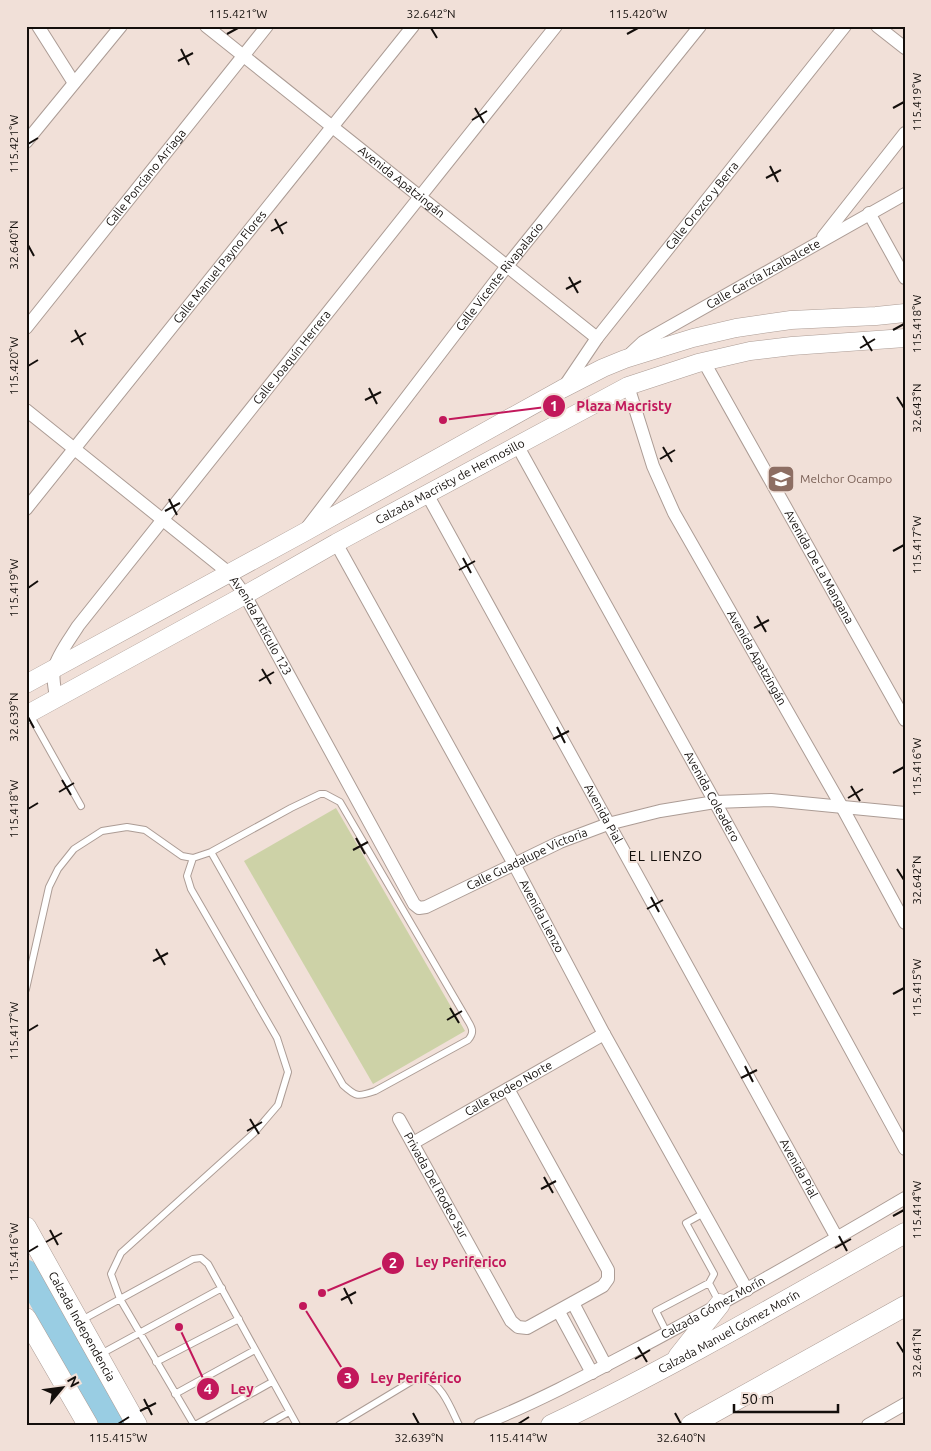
<svg xmlns="http://www.w3.org/2000/svg" width="931" height="1451" font-family="Ubuntu,sans-serif">
<style>
.green{fill:#cdd2a7}
.lines{fill:none;stroke-linecap:round;stroke-linejoin:round}
.river{stroke:#99cde3;stroke-width:25}
.service-casing{stroke:#ac9c95;stroke-width:8}
.minor-casing{stroke:#ac9c95;stroke-width:14}
.secondary-casing{stroke:#ac9c95;stroke-width:19}
.primary-casing{stroke:#ac9c95;stroke-width:21}
.service{stroke:#fff;stroke-width:6}
.minor{stroke:#fff;stroke-width:12}
.secondary{stroke:#fff;stroke-width:18}
.primary{stroke:#fff;stroke-width:20}
.ticks{fill:none;stroke:#140f0c;stroke-width:2}
.labels{text-anchor:middle;stroke-width:4;stroke-linejoin:round;paint-order:stroke}
.street-label{font-size:12px;fill:#140f0c;stroke:#f1e0d8}
.education-label{font-size:12px;fill:#785e54;stroke:#f1e0d8;text-anchor:start}
.neighbourhood-label{font-size:14px;letter-spacing:1px;fill:#140f0c;stroke:#f1e0d8}
.leader{fill:none;stroke:#c2185b;stroke-width:2}
.callout-dot{fill:#c2185b;stroke:#f1e0d8;stroke-width:2}
.mark-label{font-size:15px;text-anchor:middle;font-weight:bold;fill:#fff}
.callout-label{font-size:14px;text-anchor:middle;font-weight:bold;fill:#c2185b;stroke:#f1e0d8;stroke-width:4;stroke-linejoin:round;paint-order:stroke}
.neatline{fill:none;stroke:#140f0c;stroke-width:2}
.ticks-label{font-size:12px;text-anchor:middle;fill:#140f0c}
</style>
<rect width="100%" height="100%" fill="#f1e0d8"/>
<path class="green" d="M 336,808 L 465,1031 L 373,1084 L 244,861 Z"/>
<g class="lines">
<path class="river" d="M 26,1272 L 112,1425"/>
<g class="service-casing">
<path id="service" d="M 30,715 L 81,806
M 193,858 L 187,876 L 191,889 L 277,1038 L 288,1072 L 278,1105 L 254,1133 L 121,1253 L 111,1274 L 120,1299 L 194,1425
M 26,989 L 49,887 L 58,869 L 74,849 L 102,831 L 127,827 L 145,830 L 182,856 L 193,858 L 211,852 L 291,808 L 320,794 L 325,794 L 340,802 L 468,1021 C 473,1029 474,1033 468,1040 L 375,1091 C 358,1097 356,1097 343,1085 L 211,852
M 709,1283 L 719,1302
M 80,1321 L 193,1259 L 201,1258 L 208,1264 L 297,1425
M 667,1333 L 656,1311 L 709,1283 L 714,1274 L 686,1223 L 704,1213
M 99,1355 L 222,1288
M 156,1362 L 239,1319
M 175,1394 L 255,1350
M 195,1425 L 272,1382
M 266,1425 L 289,1412
M 339,1425 L 412,1381 C 416,1380 421,1379 424,1379 C 441,1381 452,1411 459,1425"/>
</g>
<g class="minor-casing">
<g id="minor">
<path d="M 38,26 L 74,83"/>
<path id="s1" d="M 206,26 L 597,338"/>
<path d="M 877,26 L 905,48"/>
<path d="M 26,142 L 121,26"/>
<path d="M 869,213 L 905,278"/>
<path d="M 823,237 L 905,133"/>
<path id="s2" d="M 26,328 L 267,26"/>
<path id="s3" d="M 627,357 L 643,342 L 905,194"/>
<path id="s4" d="M 704,362 L 905,720"/>
<path id="s5" d="M 628,386 L 653,466 L 674,513 L 842,807 L 905,923"/>
<path id="s6" d="M 564,387 L 597,338 L 845,26"/>
<path id="s7" d="M 26,410 L 229,573 L 245,595 L 414,904 L 419,908 L 426,907 L 560,842 L 608,824 L 660,811 L 715,802 L 771,800 L 905,813"/>
<path id="s8" d="M 517,445 L 715,802 L 905,1149"/>
<path id="s9" d="M 427,494 L 837,1238"/>
<path id="s10" d="M 26,509 L 413,26"/>
<path id="s11" d="M 306,529 L 507,266 L 700,26"/>
<path id="s12" d="M 336,543 L 514,864 L 604,1034 L 747,1290"/>
<path id="s13" d="M 56,698 C 55,689 52,678 54,669 C 58,654 70,639 78,626 L 556,26"/>
<path id="s14" d="M 399,1119 L 511,1321 L 518,1327 L 527,1328 L 603,1286 L 608,1279 L 608,1270 L 508,1089"/>
<path id="s15" d="M 413,1143 L 604,1034"/>
<path d="M 573,1303 L 606,1366"/>
<path d="M 559,1312 L 592,1373"/>
<path id="s16" d="M 480,1425 C 540,1401 597,1370 654,1340 C 738,1295 822,1247 905,1198"/>
<path d="M 868,1425 L 905,1404"/>
</g>
</g>
<g class="secondary-casing">
<g id="secondary">
<path d="M 26,684 L 303,533 L 562,389 L 603,368 L 625,359 L 693,338 L 736,328 L 791,320 L 876,316 L 905,313"/>
<path id="s17" d="M 26,715 L 245,595 L 336,543 L 628,386 L 698,363 L 750,351 L 792,346 L 905,338"/>
</g>
</g>
<g class="primary-casing">
<g id="primary">
<path id="s18" d="M 26,1227 L 137,1425"/>
<path d="M 26,1318 L 88,1425"/>
<path d="M 678,1357 L 720,1304"/>
<path id="s19" d="M 551,1425 C 672,1367 788,1299 905,1233"/>
<path d="M 691,1425 L 905,1306"/>
</g>
</g>
<use href="#service" class="service"/>
<use href="#minor" class="minor"/>
<use href="#secondary" class="secondary"/>
<use href="#primary" class="primary"/>
</g>
<path class="ticks" d="M 431,28 L 437,38M 227,34 L 238,28M 627,34 L 638,28M 181,49 L 189,65M 178,61 L 193,53M 475,108 L 484,123M 893,108 L 904,102M 472,120 L 487,111M 28,144 L 38,138M 770,166 L 778,182M 766,178 L 781,170M 275,219 L 283,234M 271,231 L 287,222M 28,245 L 34,256M 569,277 L 578,293M 566,289 L 581,281M 75,330 L 83,345M 893,330 L 904,324M 863,336 L 872,351M 71,342 L 86,333M 860,348 L 875,339M 28,366 L 38,360M 369,388 L 377,404M 897,397 L 904,408M 365,400 L 381,392M 663,447 L 672,462M 660,459 L 675,450M 169,499 L 177,515M 165,511 L 180,503M 893,551 L 904,545M 463,558 L 471,573M 459,570 L 475,561M 28,588 L 38,581M 757,616 L 766,632M 754,628 L 769,620M 262,669 L 271,684M 259,681 L 274,672M 28,717 L 34,728M 557,727 L 565,743M 553,739 L 569,731M 893,773 L 904,767M 62,780 L 71,795M 851,786 L 860,801M 59,792 L 74,783M 848,798 L 863,789M 28,809 L 38,803M 356,838 L 365,854M 353,850 L 368,842M 897,869 L 904,880M 651,897 L 659,912M 647,909 L 663,900M 156,949 L 165,965M 153,961 L 168,953M 893,994 L 904,988M 450,1008 L 459,1023M 447,1020 L 462,1011M 28,1031 L 38,1025M 745,1066 L 753,1082M 741,1078 L 757,1070M 250,1119 L 259,1134M 247,1131 L 262,1122M 544,1177 L 553,1193M 541,1189 L 556,1181M 893,1216 L 904,1210M 50,1230 L 58,1245M 839,1236 L 847,1251M 46,1242 L 62,1233M 835,1248 L 851,1239M 28,1252 L 38,1246M 344,1288 L 352,1304M 341,1300 L 356,1292M 897,1342 L 904,1353M 638,1347 L 647,1362M 635,1359 L 650,1350M 144,1399 L 152,1415M 140,1411 L 156,1403M 413,1413 L 419,1424M 675,1413 L 681,1424M 118,1424 L 129,1417M 518,1424 L 529,1417"/>
<defs>
<g id="school-square" transform="scale(1.4375)"><rect x="-9" y="-9" width="18" height="18" rx="4" fill="#8d6e63" stroke="#f1e0d8"/><path d="M0-5L7-2L0 1L-7-2ZM-4 1L0 2.5L4 1V4Q0 6-4 4Z" fill="#fff"/></g>
</defs>
<g fill-rule="evenodd">
<use href="#school-square" x="781" y="479"/>
</g>
<g class="labels">
<g class="street-label">
<text dy="4" stroke="none"><textPath href="#s2" startOffset="192">Calle Ponciano Arriaga</textPath></text>
<text dy="4" stroke="none"><textPath href="#s1" startOffset="250">Avenida Apatzingán</textPath></text>
<text dy="4" stroke="none"><textPath href="#s6" startOffset="228">Calle Orozco y Berra</textPath></text>
<text dy="4" stroke="none"><textPath href="#s10" startOffset="310">Calle Manuel Payno Flores</textPath></text>
<text dy="4" stroke="none"><textPath href="#s3" startOffset="160">Calle García Izcalbalcete</textPath></text>
<text dy="4" stroke="none"><textPath href="#s11" startOffset="318">Calle Vicente Rivapalacio</textPath></text>
<text dy="4" stroke="none"><textPath href="#s13" startOffset="422">Calle Joaquín Herrera</textPath></text>
<text dy="4" stroke="none"><textPath href="#s17" startOffset="484">Calzada Macristy de Hermosillo</textPath></text>
<text dy="4" stroke="none"><textPath href="#s4" startOffset="235">Avenida De La Mangana</textPath></text>
<text dy="4" stroke="none"><textPath href="#s7" startOffset="322">Avenida Artículo 123</textPath></text>
<text dy="4" stroke="none"><textPath href="#s5" startOffset="302">Avenida Apatzingán</textPath></text>
<text dy="4" stroke="none"><textPath href="#s8" startOffset="402">Avenida Coleadero</textPath></text>
<text dy="4" stroke="none"><textPath href="#s9" startOffset="365">Avenida Pial</textPath></text>
<text dy="4" stroke="none"><textPath href="#s7" startOffset="765">Calle Guadalupe Victoria</textPath></text>
<text dy="4" stroke="none"><textPath href="#s12" startOffset="426">Avenida Lienzo</textPath></text>
<text dy="4" stroke="none"><textPath href="#s15" startOffset="110">Calle Rodeo Norte</textPath></text>
<text dy="4" stroke="none"><textPath href="#s9" startOffset="770">Avenida Pial</textPath></text>
<text dy="4" stroke="none"><textPath href="#s14" startOffset="76">Privada Del Rodeo Sur</textPath></text>
<text dy="4" stroke="none"><textPath href="#s16" startOffset="261">Calzada Gómez Morín</textPath></text>
<text dy="4" stroke="none"><textPath href="#s18" startOffset="114">Calzada Independencia</textPath></text>
<text dy="4" stroke="none"><textPath href="#s19" startOffset="201">Calzada Manuel Gómez Morín</textPath></text>
</g>
<g class="education-label">
<text x="800" y="483">Melchor Ocampo</text>
</g>
<g class="neighbourhood-label">
<text x="666" y="861">EL LIENZO</text>
</g>
</g>
<path class="leader" d="M443 420L554 406M322 1293L393 1263M303 1306L348 1378M179 1327L208 1389"/>
<g class="callout-dot">
<circle cx="443" cy="420" r="5"/>
<circle cx="322" cy="1293" r="5"/>
<circle cx="303" cy="1306" r="5"/>
<circle cx="179" cy="1327" r="5"/>
<circle cx="554" cy="406" r="12"/>
<circle cx="393" cy="1263" r="12"/>
<circle cx="348" cy="1378" r="12"/>
<circle cx="208" cy="1389" r="12"/>
</g>
<g class="mark-label">
<text x="554" y="411">1</text>
<text x="393" y="1268">2</text>
<text x="348" y="1383">3</text>
<text x="208" y="1394">4</text>
</g>
<g class="callout-label">
<text x="624" y="411">Plaza Macristy</text>
<text x="461" y="1267">Ley Periferico</text>
<text x="416" y="1383">Ley Periférico</text>
<text x="242" y="1394">Ley</text>
</g>
<rect width="931" height="1451" fill="none" stroke="#f1e0d8" stroke-width="55"/>
<g transform="translate(62 1388) rotate(61)" stroke="#f1e0d8" stroke-width="4" paint-order="stroke">
<path d="M0-4L9 19L0 12L-9 19Z" fill="#140f0c"/>
<text y="-8" font-size="14" font-weight="bold" text-anchor="middle" fill="#140f0c">N</text>
</g>
<path d="M734 1404v8h104v-8" fill="none" stroke="#140f0c" stroke-width="2.5"/>
<text x="741" y="1404" font-size="15" fill="#140f0c" stroke="#f1e0d8" stroke-width="4" paint-order="stroke">50 m</text>
<rect x="28" y="28" width="876" height="1396" class="neatline"/>
<g class="ticks-label">
<text x="238" y="18">115.421°W</text>
<text x="431" y="18">32.642°N</text>
<text x="638" y="18">115.420°W</text>
<text transform="translate(917 102) rotate(-90)" y="4">115.419°W</text>
<text transform="translate(14 144) rotate(-90)" y="4">115.421°W</text>
<text transform="translate(14 245) rotate(-90)" y="4">32.640°N</text>
<text transform="translate(917 324) rotate(-90)" y="4">115.418°W</text>
<text transform="translate(14 366) rotate(-90)" y="4">115.420°W</text>
<text transform="translate(917 408) rotate(-90)" y="4">32.643°N</text>
<text transform="translate(917 545) rotate(-90)" y="4">115.417°W</text>
<text transform="translate(14 588) rotate(-90)" y="4">115.419°W</text>
<text transform="translate(14 717) rotate(-90)" y="4">32.639°N</text>
<text transform="translate(917 767) rotate(-90)" y="4">115.416°W</text>
<text transform="translate(14 809) rotate(-90)" y="4">115.418°W</text>
<text transform="translate(917 880) rotate(-90)" y="4">32.642°N</text>
<text transform="translate(917 988) rotate(-90)" y="4">115.415°W</text>
<text transform="translate(14 1031) rotate(-90)" y="4">115.417°W</text>
<text transform="translate(917 1210) rotate(-90)" y="4">115.414°W</text>
<text transform="translate(14 1252) rotate(-90)" y="4">115.416°W</text>
<text transform="translate(917 1353) rotate(-90)" y="4">32.641°N</text>
<text x="118" y="1442">115.415°W</text>
<text x="419" y="1442">32.639°N</text>
<text x="518" y="1442">115.414°W</text>
<text x="681" y="1442">32.640°N</text>
</g>
</svg>
